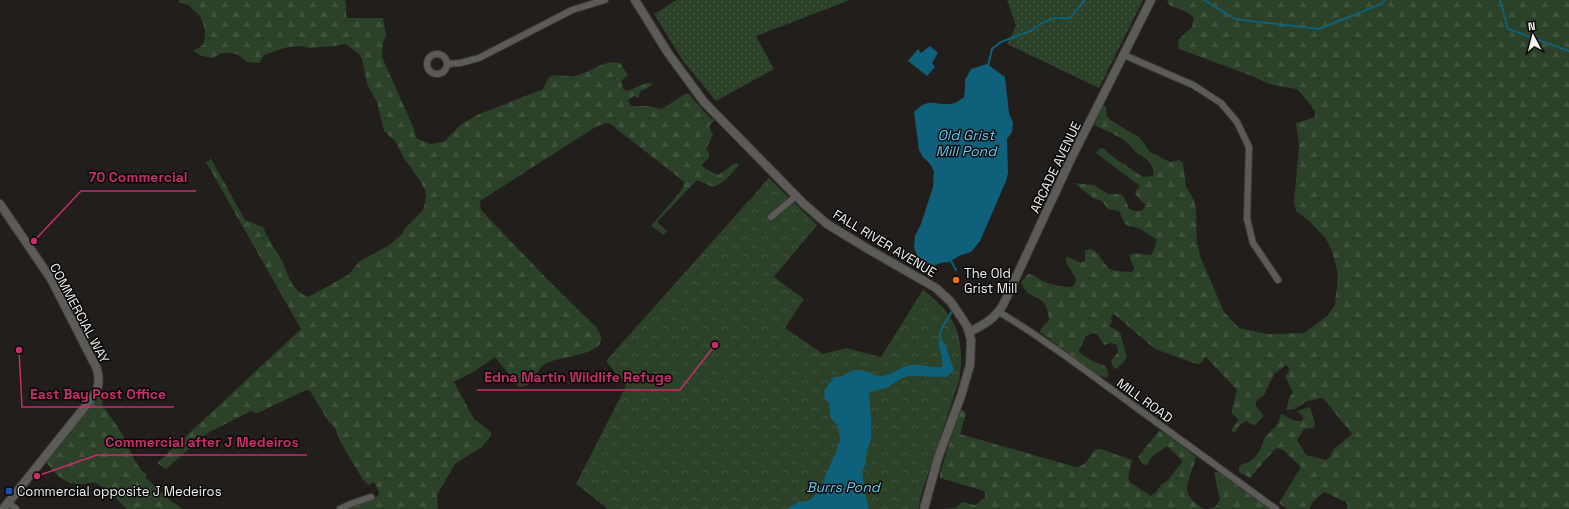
<svg xmlns="http://www.w3.org/2000/svg" width="1569" height="509" font-family="'Space Grotesk',sans-serif">
<style>
.grass{fill:url(#grass-dots)}
.forest{fill:url(#forest-firs)}
.park{fill:url(#park-crowns)}
.water{fill:#0f607a}
.lines{fill:none;stroke-linecap:round;stroke-linejoin:round}
.stream{stroke:#0f607a;stroke-width:2}
.street-casing{stroke:#3d3b3a;stroke-width:8}
.secondary-casing{stroke:#3d3b3a;stroke-width:10}
.street{stroke:#5d5b58;stroke-width:6}
.secondary{stroke:#5d5b58;stroke-width:8}
.food-dot{fill:#e8710a;stroke:#090808;stroke-width:1.5}
.transit-dot{fill:#1a4fb4;stroke:#090808;stroke-width:1.5}
.labels{text-anchor:middle;stroke-width:3;stroke-linejoin:round;paint-order:stroke}
.street-label{font-size:13px;fill:#f3f2f0;stroke:#090808}
.poi-label{font-size:13px;fill:#f3f2f0;stroke:#090808;text-anchor:start}
.water-label{font-size:14px;font-style:italic;fill:#65cef6;stroke:#090808}
.leader{fill:none;stroke:#c72e6a;stroke-width:1.5}
.callout-dot{fill:#c72e6a;stroke:#090808;stroke-width:1.5}
.callout-label{font-size:14px;text-anchor:middle;font-weight:bold;fill:#c72e6a;stroke:#090808;stroke-width:3;stroke-linejoin:round;paint-order:stroke}
</style>
<defs>
<pattern id="grass-dots" width="8" height="8" patternUnits="userSpaceOnUse"><rect width="8" height="8" fill="#2b4128"/><path d="M2 2h.1M6 6h.1" fill="none" stroke="#40543d" stroke-width="1.8" stroke-linecap="round"/></pattern>
<pattern id="forest-firs" width="22" height="20" patternUnits="userSpaceOnUse"><rect width="22" height="20" fill="#2b4128"/><path d="M5 1l3.5 6h-7zM16 11l3.5 6h-7z" fill="#40543d"/></pattern>
<pattern id="park-crowns" width="20" height="18" patternUnits="userSpaceOnUse"><rect width="20" height="18" fill="#2b4128"/><path d="M2 6a3 3 0 1 1 6 0M12 15a3 3 0 1 1 6 0" fill="none" stroke="#40543d"/></pattern>
</defs>
<rect width="100%" height="100%" fill="#211e1c"/>
<path class="grass" d="M 677,0 L 850,0 L 756,36 L 774,69 L 716,101 L 683,61 L 654,14 Z
M 1007,0 L 1143,0 L 1099,88 L 1007,44 L 1016,26 Z"/>
<path class="forest" d="M 179,0 L 345,0 C 347,6 345,12 347,18 L 383,18 L 386,35 L 383,43 L 382,57 L 414,129 L 416,138 L 430,144 L 444,142 L 460,125 L 477,115 L 543,89 L 549,77 C 557,73 565,77 574,76 C 590,74 602,59 620,63 L 628,75 L 621,81 L 623,89 L 627,91 L 647,83 L 653,84 L 646,89 L 641,90 L 638,98 L 634,96 L 628,100 L 631,106 L 648,106 L 662,109 L 685,94 L 689,94 L 710,118 L 715,120 L 709,126 L 713,135 L 706,149 L 709,152 L 709,157 L 701,166 L 718,175 L 736,163 L 739,165 C 731,174 724,184 713,187 L 697,180 L 657,222 L 667,231 L 664,235 L 651,226 L 681,191 L 683,187 L 684,182 L 677,176 L 619,131 C 608,121 607,122 594,128 L 480,201 L 481,210 L 550,282 L 595,326 C 620,355 563,355 547,363 C 533,370 538,385 519,387 L 495,357 L 475,371 L 454,382 L 474,419 L 491,432 L 491,436 L 482,447 L 455,464 L 437,495 L 438,509 L 339,509 L 373,498 L 378,496 L 379,492 L 374,482 L 368,485 L 362,478 L 347,453 L 338,437 L 335,427 L 329,422 L 310,391 L 306,390 L 262,411 L 256,413 L 251,411 L 206,434 L 166,469 L 157,463 L 301,329 L 206,162 L 210,160 L 210,157 L 245,220 L 263,227 C 268,240 277,251 283,263 C 290,279 291,289 308,297 L 348,275 L 360,261 L 388,246 L 401,235 L 406,227 L 423,210 L 425,203 L 426,193 L 421,182 L 404,158 L 395,141 L 384,131 L 377,102 L 367,84 L 362,59 L 358,53 L 350,47 L 345,44 L 334,46 L 310,48 L 300,46 L 288,47 L 264,55 L 259,63 L 247,62 L 237,54 L 229,53 L 222,53 L 213,58 L 202,56 L 193,51 L 203,45 C 207,34 205,22 197,13 C 194,10 192,10 190,6 L 179,2 Z
M 1167,0 L 1569,0 L 1569,509 L 1346,509 L 1348,506 L 1346,502 C 1337,499 1331,494 1324,492 L 1313,502 L 1309,509 L 1287,509 L 1279,503 L 1301,467 L 1283,450 L 1278,448 L 1274,450 L 1250,478 L 1239,472 L 1239,467 C 1243,462 1246,464 1250,461 C 1258,456 1262,447 1264,439 C 1272,427 1277,431 1281,414 C 1288,416 1292,422 1301,421 L 1304,418 L 1297,411 L 1310,407 L 1315,424 L 1313,428 L 1304,429 L 1297,440 L 1306,455 L 1326,460 L 1330,457 L 1334,449 L 1352,434 L 1323,398 L 1307,401 L 1295,409 L 1286,410 L 1290,396 L 1293,393 L 1285,376 L 1288,373 L 1289,368 L 1286,365 L 1274,374 L 1264,395 L 1256,401 L 1256,406 L 1264,416 L 1255,425 L 1250,424 L 1247,421 C 1241,423 1237,427 1235,433 L 1231,430 L 1239,420 L 1232,414 L 1232,409 L 1237,390 L 1206,357 L 1200,364 L 1196,364 L 1155,349 L 1114,314 L 1111,317 L 1112,322 L 1109,326 L 1120,332 L 1127,358 L 1118,368 L 1114,369 L 1111,361 L 1118,352 L 1117,345 L 1111,343 L 1104,345 L 1097,334 L 1093,333 L 1086,336 L 1079,350 L 1079,352 L 1092,361 L 1105,366 L 1109,374 L 1107,378 L 1097,375 L 1040,332 L 1041,328 L 1049,320 C 1047,290 1029,304 1021,282 L 1028,274 C 1035,273 1037,279 1043,281 C 1051,284 1064,289 1073,286 L 1076,280 C 1074,271 1065,267 1066,257 C 1074,257 1077,265 1085,261 L 1085,250 L 1091,249 C 1101,254 1103,266 1112,270 C 1117,272 1126,271 1132,272 L 1134,268 L 1130,259 L 1130,255 L 1134,253 L 1147,255 L 1152,254 L 1157,240 L 1139,228 L 1129,226 L 1125,224 L 1119,211 L 1108,209 L 1102,201 L 1093,198 L 1074,183 L 1094,185 L 1108,194 L 1121,194 L 1124,197 L 1129,209 C 1134,211 1138,212 1143,210 L 1145,205 L 1135,194 L 1137,189 L 1140,186 L 1096,153 L 1099,149 L 1103,148 L 1113,157 L 1143,177 L 1153,176 C 1155,164 1146,158 1136,152 C 1132,149 1130,144 1125,141 C 1116,134 1104,130 1094,125 L 1102,105 L 1106,107 L 1107,116 L 1109,119 L 1140,138 L 1150,152 L 1170,162 L 1179,160 L 1183,163 L 1186,186 L 1194,200 L 1196,209 L 1197,242 L 1200,256 L 1224,312 L 1239,328 L 1267,334 L 1304,333 L 1327,316 L 1335,305 L 1338,274 L 1332,251 L 1326,239 L 1309,221 L 1296,211 L 1294,202 L 1299,146 L 1296,123 L 1315,117 L 1315,112 L 1309,103 L 1299,91 L 1296,89 L 1269,84 L 1252,76 L 1179,49 L 1178,40 L 1192,27 L 1194,18 L 1187,12 L 1169,5 Z
M 100,386 L 102,394 L 105,396 L 102,404 C 109,416 119,427 125,439 C 131,451 135,466 146,474 L 146,478 L 171,501 L 183,509 L 127,509 L 107,490 L 95,482 C 77,486 66,485 53,471 C 49,466 48,463 43,459 Z
M 960,409 L 964,411 L 966,414 L 960,434 L 1076,467 C 1086,466 1090,456 1096,449 L 1101,449 L 1132,460 L 1128,478 L 1130,482 L 1151,496 L 1155,493 L 1161,485 L 1168,480 L 1183,461 L 1167,446 L 1151,457 L 1147,465 L 1142,464 L 1138,457 L 1159,431 L 1164,432 L 1196,457 C 1190,482 1176,493 1204,509 L 941,509 L 955,508 L 962,502 L 975,505 L 985,497 L 985,492 L 981,490 L 940,478 L 940,473 Z
M 1214,472 L 1219,472 L 1223,475 L 1271,509 L 1208,509 L 1215,507 L 1220,500 Z"/>
<path class="park" d="M 769,178 L 817,225 L 774,277 L 804,299 L 785,328 L 823,354 L 846,348 L 881,357 L 923,290 C 957,315 966,340 959,381 L 922,492 L 918,509 L 608,509 L 576,484 L 626,386 L 606,361 Z"/>
<path class="water" d="M 930,46 L 938,53 L 932,63 L 935,67 L 926,77 L 926,75 L 908,61 L 918,49 L 921,53 Z
M 987,64 L 1005,77 L 1009,113 L 1013,123 L 1012,132 L 1007,139 L 1008,173 L 1006,181 L 980,241 L 971,252 L 961,255 L 947,263 L 945,262 L 932,266 L 918,257 L 914,248 L 915,236 L 921,224 L 933,187 L 934,172 L 931,165 L 923,157 L 919,150 L 914,112 C 929,97 933,105 950,104 C 955,104 960,100 964,97 L 965,89 L 965,80 L 971,69 Z
M 944,341 L 954,370 L 947,377 L 910,376 L 902,378 L 887,388 L 872,391 L 869,394 L 871,420 L 871,439 L 866,455 L 866,463 L 862,471 L 865,493 L 869,509 L 786,509 L 799,502 L 810,500 L 819,491 L 837,449 L 840,440 L 838,426 L 830,417 L 829,402 L 825,399 L 824,391 L 834,377 C 843,378 848,370 857,370 C 866,369 873,376 882,376 C 892,375 901,366 911,365 C 921,364 932,368 942,367 C 944,360 939,350 938,342 Z"/>
<g class="lines">
<path class="stream" d="M 1204,0 L 1235,19 L 1319,29 L 1381,4 L 1385,0
M 1500,0 L 1508,29 L 1569,51
M 988,66 L 992,49 L 1001,42 L 1033,30 L 1042,23 L 1055,18 L 1070,18 L 1085,0
M 950,259 L 956,270
M 941,343 C 938,325 945,326 952,311 L 951,308"/>
<g class="street-casing">
<path id="street" d="M427 64a10 10 0 1 1 20 0a10 10 0 1 1-20 0Z
M 1124,55 L 1193,85 L 1221,103 L 1237,122 L 1249,147 L 1247,219 L 1253,243 L 1278,280
M 448,64 L 460,63 L 479,58 L 572,10 L 605,0
M 771,217 L 796,196
M 999,312 C 1049,342 1094,377 1141,411 C 1186,444 1231,476 1276,509
M 9,503 L 16,509
M 340,509 L 353,503 L 371,497"/>
</g>
<g class="secondary-casing">
<path id="secondary" d="M 635,0 L 668,53 L 704,102 L 803,203 L 827,224 L 868,249 L 936,288 L 951,302 L 967,326 L 971,340 L 970,365 L 961,396 L 938,458 L 924,509
M 0,204 L 51,279 L 97,369 C 100,381 99,388 92,398 L 3,509
M 969,332 C 984,325 996,318 1004,303 L 1070,161 L 1151,0"/>
</g>
<use href="#street" class="street"/>
<use href="#secondary" class="secondary"/>
</g>
<circle class="food-dot" cx="956" cy="280" r="4"/>
<rect class="transit-dot" x="5" y="487" width="8" height="8" rx="2"/>
<g class="labels">
<g class="street-label">
<text transform="translate(1055 167) rotate(-64)" y="5">ARCADE AVENUE</text>
<text transform="translate(885 243) rotate(31)" y="5">FALL RIVER AVENUE</text>
<text transform="translate(80 313) rotate(62)" y="5">COMMERCIAL WAY</text>
<text transform="translate(1145 400) rotate(36)" y="5">MILL ROAD</text>
</g>
<g class="poi-label">
<text x="964" y="278">The Old<tspan x="964" dy="15">Grist Mill</tspan></text>
<text x="17" y="496">Commercial opposite J Medeiros</text>
</g>
<g class="water-label">
<text x="966" y="140">Old Grist<tspan x="966" dy="16">Mill Pond</tspan></text>
<text x="843" y="492">Burrs Pond</text>
</g>
</g>
<path class="leader" d="M34 241L81 191H196M715 345L680 390H477M19 350L22 407H174M37 476L97 455H307"/>
<g class="callout-dot">
<circle cx="34" cy="241" r="4"/>
<circle cx="715" cy="345" r="4"/>
<circle cx="19" cy="350" r="4"/>
<circle cx="37" cy="476" r="4"/>
</g>
<g class="callout-label">
<text x="138" y="182">70 Commercial</text>
<text x="578" y="382">Edna Martin Wildlife Refuge</text>
<text x="98" y="399">East Bay Post Office</text>
<text x="202" y="447">Commercial after J Medeiros</text>
</g>
<g transform="translate(1533 36) rotate(353)" stroke="#090808" stroke-width="3" paint-order="stroke">
<path d="M0-3L7 15L0 10L-7 15Z" fill="#f3f2f0"/>
<text y="-6" font-size="11" font-weight="bold" text-anchor="middle" fill="#f3f2f0">N</text>
</g>
</svg>
